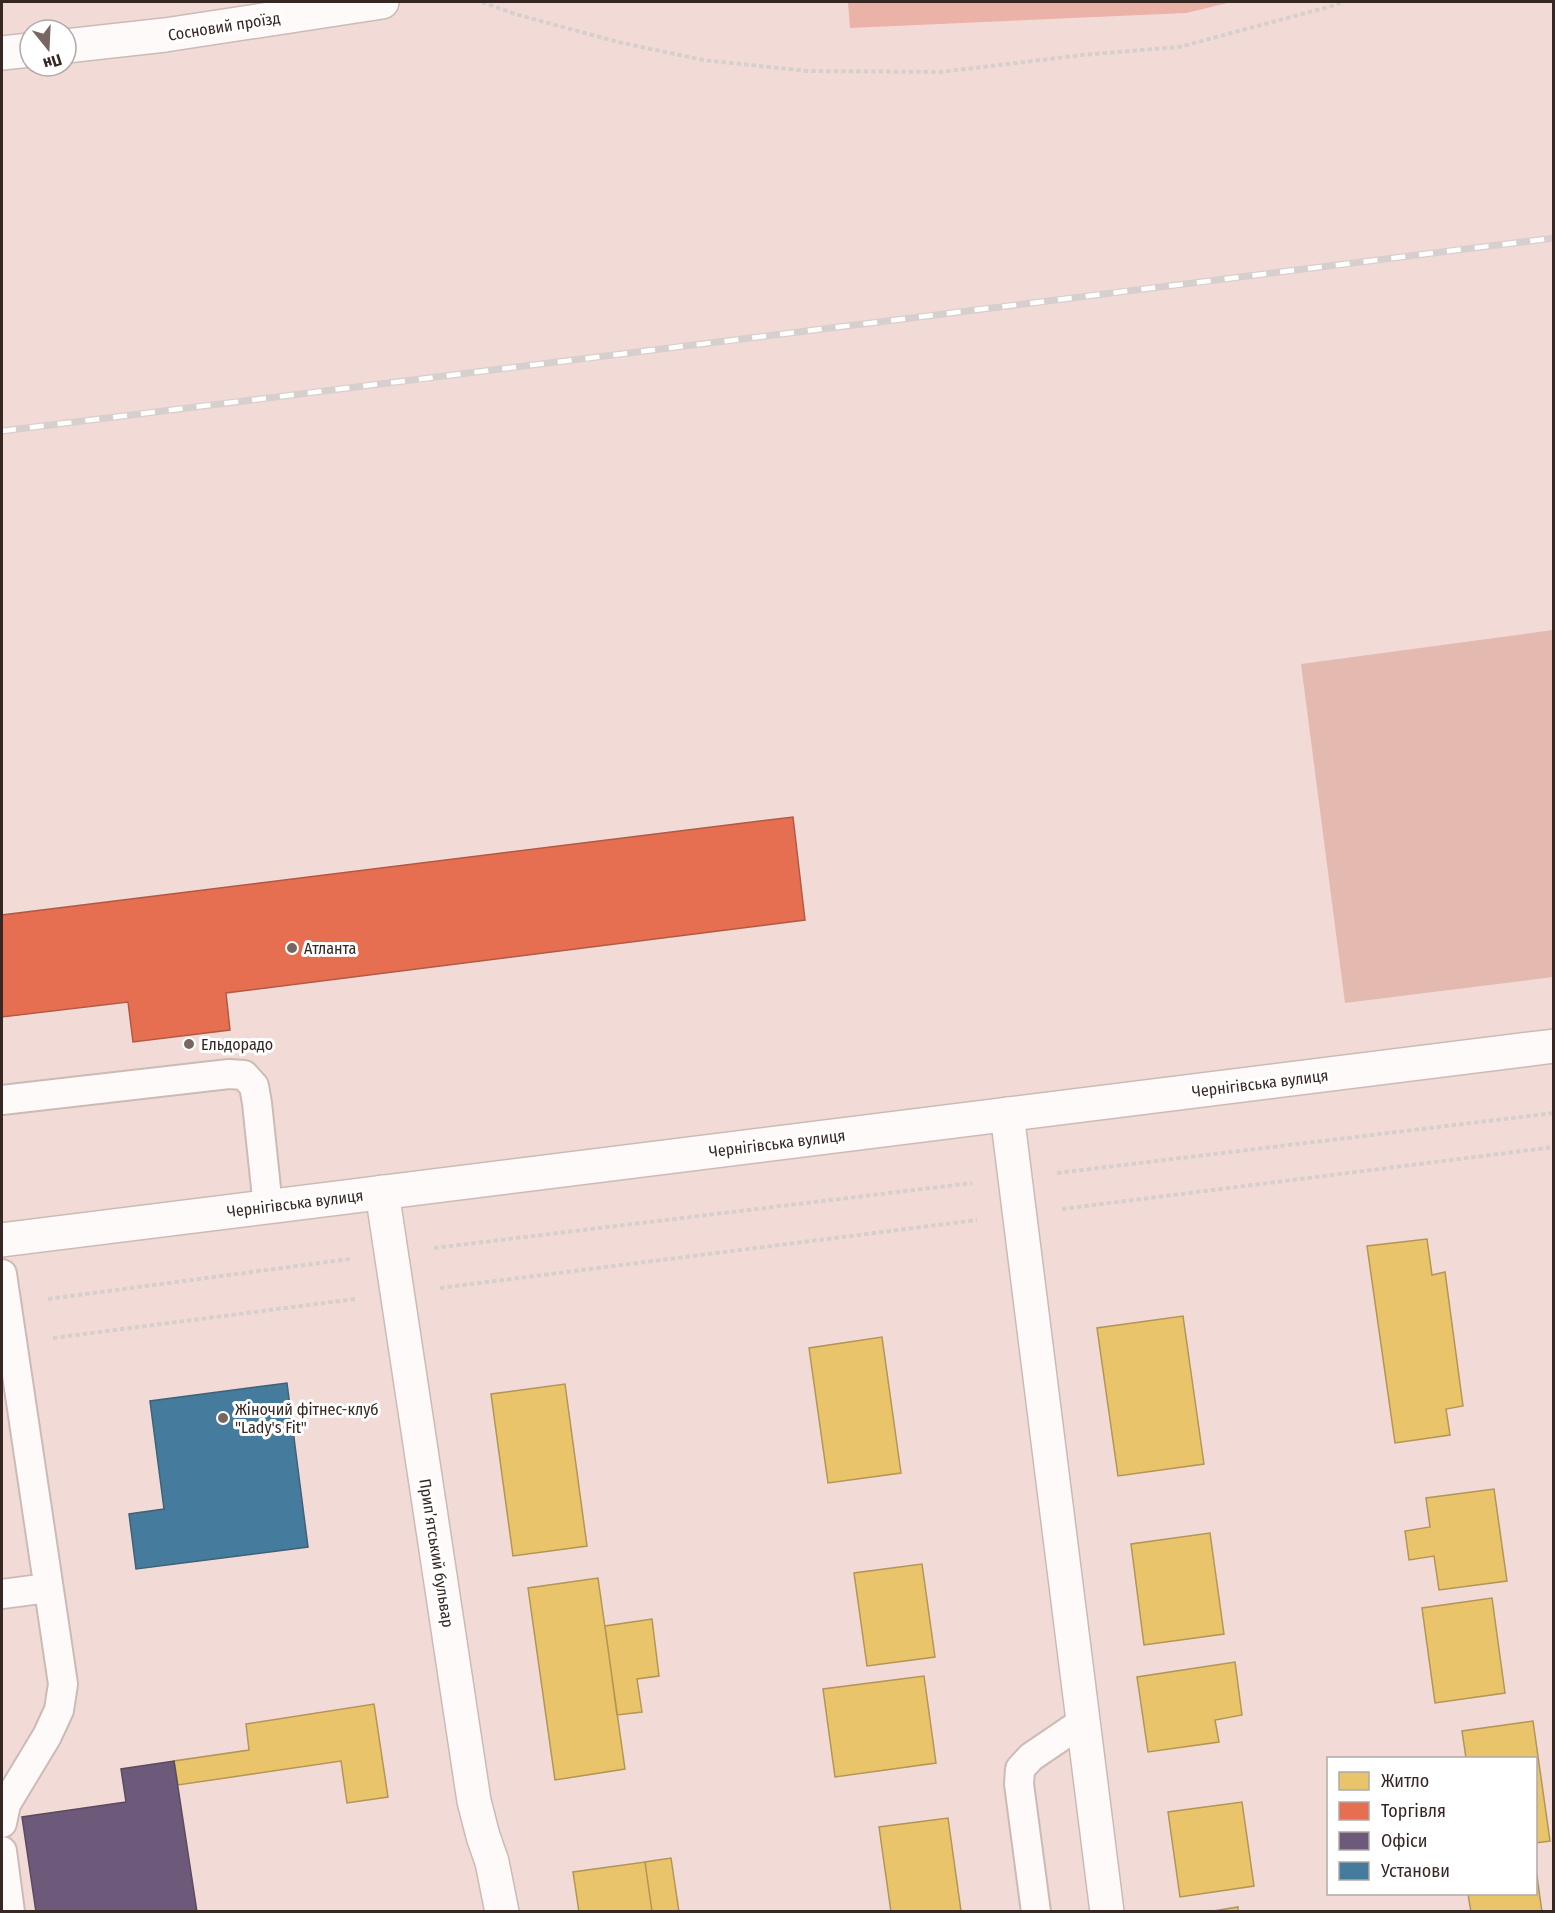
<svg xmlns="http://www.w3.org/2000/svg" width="1555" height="1913" font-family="'Fira Sans Condensed',sans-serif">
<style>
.green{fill:#e4b9b0}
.forest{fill:#ebb3a8}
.homes{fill:#e9c46a;stroke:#b39555;stroke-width:1.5}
.shops{fill:#e76f51;stroke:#b25943;stroke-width:1.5}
.offices{fill:#6d597a;stroke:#5c4a60;stroke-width:1.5}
.public{fill:#457b9d;stroke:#406278;stroke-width:1.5}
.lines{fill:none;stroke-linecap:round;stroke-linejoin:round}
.lane-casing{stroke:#ccbab6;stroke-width:32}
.street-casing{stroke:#ccbab6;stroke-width:36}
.secondary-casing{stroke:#ccbab6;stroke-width:36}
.path{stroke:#d5cfce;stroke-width:4;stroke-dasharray:4.5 3;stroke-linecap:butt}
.lane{stroke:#fdfaf9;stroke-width:28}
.street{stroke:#fdfaf9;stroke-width:33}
.secondary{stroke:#fdfaf9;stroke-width:33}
.rail-casing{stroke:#d6cfce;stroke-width:7}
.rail{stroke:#fff;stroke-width:4.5;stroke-dasharray:14;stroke-linecap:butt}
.poi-dot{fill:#786662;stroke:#fff;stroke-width:2}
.labels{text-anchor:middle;stroke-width:6;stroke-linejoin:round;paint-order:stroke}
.street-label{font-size:16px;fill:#362723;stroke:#fff}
.poi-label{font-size:16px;fill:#362723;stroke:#fff;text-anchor:start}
</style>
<rect width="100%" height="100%" fill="#f2dbd6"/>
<path class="green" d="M 1553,630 L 1553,977 L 1345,1003 L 1301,664 Z"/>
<path class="forest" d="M 848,2 L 1232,2 L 1186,13 L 850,28 Z"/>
<path class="homes" d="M 1427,1239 L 1432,1275 L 1445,1272 L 1463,1406 L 1446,1409 L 1450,1435 L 1395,1443 L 1367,1246 Z
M 1183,1316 L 1204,1464 L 1118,1476 L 1097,1328 Z
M 882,1337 L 901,1473 L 828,1483 L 809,1348 Z
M 565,1384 L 587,1546 L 513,1556 L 491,1394 Z
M 1494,1489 L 1507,1581 L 1439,1590 L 1434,1556 L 1409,1560 L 1405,1531 L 1430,1527 L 1426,1498 Z
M 1210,1533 L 1224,1634 L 1144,1645 L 1131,1544 Z
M 922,1564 L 935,1657 L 867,1666 L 854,1573 Z
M 598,1578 L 625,1769 L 555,1780 L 528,1588 Z
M 1492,1598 L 1505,1693 L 1435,1703 L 1422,1608 Z
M 652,1619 L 659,1676 L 637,1679 L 642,1712 L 617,1715 L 605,1626 Z
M 1235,1662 L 1242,1715 L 1215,1720 L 1219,1742 L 1148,1752 L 1137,1677 Z
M 924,1676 L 936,1763 L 835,1777 L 823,1689 Z
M 374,1704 L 388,1797 L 347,1803 L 341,1761 L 178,1785 L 174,1761 L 249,1750 L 246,1724 Z
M 1533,1721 L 1550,1841 L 1536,1843 L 1536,1758 L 1466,1758 L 1462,1731 Z
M 1242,1802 L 1254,1886 L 1180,1897 L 1168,1812 Z
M 948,1818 L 961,1911 L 891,1912 L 879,1827 Z
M 671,1858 L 679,1912 L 652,1912 L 645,1862 Z
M 645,1862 L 652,1912 L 579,1912 L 573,1872 Z
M 1536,1869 L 1542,1912 L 1471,1912 L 1468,1894 L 1536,1894 Z
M 1238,1907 L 1238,1912 L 1207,1912 Z"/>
<path class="shops" d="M 793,817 L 805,920 L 226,993 L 230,1030 L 133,1042 L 128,1002 L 2,1017 L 2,915 Z"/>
<path class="offices" d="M 174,1761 L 197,1912 L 36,1912 L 22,1817 L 126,1802 L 121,1769 Z"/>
<path class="public" d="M 287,1383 L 308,1547 L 136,1569 L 129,1514 L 164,1509 L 150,1401 Z"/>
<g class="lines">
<g class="lane-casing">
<path id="lane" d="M 2,1100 L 229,1074 L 244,1075 L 254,1086 L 257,1103 L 268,1207
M 2,1274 L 63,1684 L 59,1710 L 47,1736 L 6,1804 L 2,1823
M 2,1594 L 48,1588
M 2,1851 L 10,1912
M 1036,1912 L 1019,1784 L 1020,1769 L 1031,1757 L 1084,1721"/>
</g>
<g class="street-casing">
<path id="street" d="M 66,46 L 165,35 L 382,2
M 2,53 L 30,50
M 1007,1114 L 1107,1912
M 382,1192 L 474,1801 L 483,1836 L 492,1862 L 502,1912"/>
</g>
<g class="secondary-casing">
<path id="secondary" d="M 2,1240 L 1554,1046"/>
</g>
<path class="path" d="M 482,2 L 515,14 L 618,42 L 703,60 L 807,71 L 941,72 L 1082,55 L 1179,47 L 1332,6 L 1342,2
M 1057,1173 L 1554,1113
M 1062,1209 L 1554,1147
M 434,1248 L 972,1183
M 440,1288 L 977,1220
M 48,1299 L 350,1259
M 53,1338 L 355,1299"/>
<use href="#lane" class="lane"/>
<use href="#street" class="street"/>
<use href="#secondary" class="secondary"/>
<g class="rail-casing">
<path id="rail" d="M 2,431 L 1554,238"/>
</g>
<use href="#rail" class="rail"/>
</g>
<g class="poi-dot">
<circle cx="292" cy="948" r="6"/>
<circle cx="189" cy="1044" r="6"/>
<circle cx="223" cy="1418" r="6"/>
</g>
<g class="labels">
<g class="street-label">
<text transform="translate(224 26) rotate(-9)" y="6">Сосновий проїзд</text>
<text transform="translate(1260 1083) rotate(-7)" y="6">Чернігівська вулиця</text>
<text transform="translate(777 1143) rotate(-7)" y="6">Чернігівська вулиця</text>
<text transform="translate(295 1203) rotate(-7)" y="6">Чернігівська вулиця</text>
<text transform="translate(437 1553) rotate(81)" y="6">Припʼятський бульвар</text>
</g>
<g class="poi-label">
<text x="304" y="954">Атланта</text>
<text x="201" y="1050">Ельдорадо</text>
<text x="235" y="1415">Жіночий фітнес-клуб<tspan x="235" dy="18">"Lady's Fit"</tspan></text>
</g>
</g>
<rect width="1555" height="1913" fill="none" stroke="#362723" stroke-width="6"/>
<rect x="1327" y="1757" width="210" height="138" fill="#ffffff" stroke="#afa9a7" stroke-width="1.5"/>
<rect x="1339" y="1772" width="30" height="18" fill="#e9c46a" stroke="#afa9a7" stroke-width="1.5"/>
<text x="1381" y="1787" font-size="18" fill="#362723">Житло</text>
<rect x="1339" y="1802" width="30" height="18" fill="#e76f51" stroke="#afa9a7" stroke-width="1.5"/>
<text x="1381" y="1817" font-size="18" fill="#362723">Торгівля</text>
<rect x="1339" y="1832" width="30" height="18" fill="#6d597a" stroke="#afa9a7" stroke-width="1.5"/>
<text x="1381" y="1847" font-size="18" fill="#362723">Офіси</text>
<rect x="1339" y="1862" width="30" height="18" fill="#457b9d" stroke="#afa9a7" stroke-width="1.5"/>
<text x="1381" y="1877" font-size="18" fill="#362723">Установи</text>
<g transform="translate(48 48) rotate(162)"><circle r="28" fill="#ffffff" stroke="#afa9a7" stroke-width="1.5"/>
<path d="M0-4.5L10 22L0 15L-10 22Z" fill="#786662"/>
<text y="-9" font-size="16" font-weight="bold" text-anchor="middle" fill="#362723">Пн</text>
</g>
</svg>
